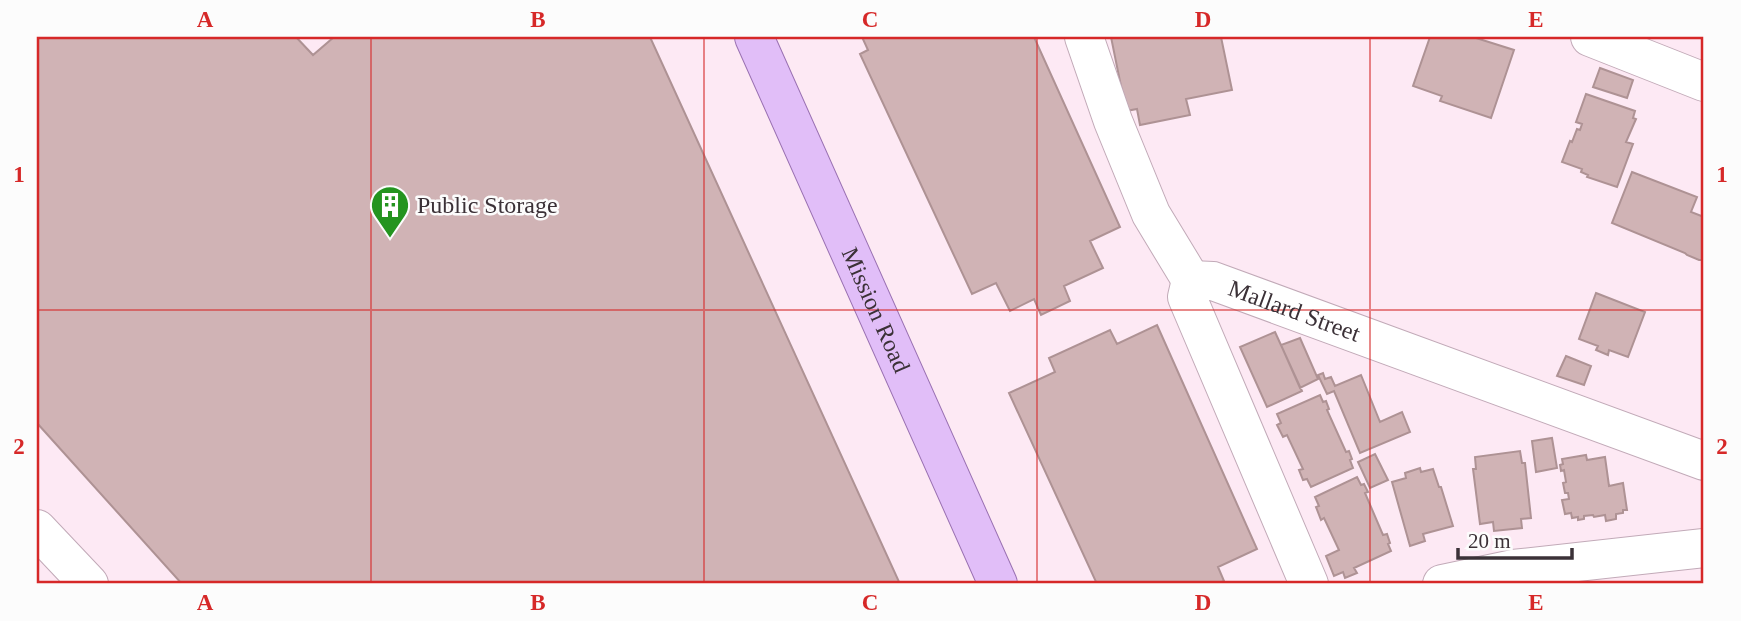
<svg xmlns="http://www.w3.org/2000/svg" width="1741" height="621" font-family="Georgia,serif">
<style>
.building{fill:#d0b3b5;stroke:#ae9294;stroke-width:2}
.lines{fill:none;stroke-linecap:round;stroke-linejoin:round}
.minor-casing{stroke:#c2aab8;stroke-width:40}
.major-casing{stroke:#9a71b2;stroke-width:40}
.minor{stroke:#fff;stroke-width:38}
.major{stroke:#e1bef8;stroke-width:38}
.grid{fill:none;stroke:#d62828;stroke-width:2;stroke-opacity:0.55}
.labels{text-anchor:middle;stroke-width:5;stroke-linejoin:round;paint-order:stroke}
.poi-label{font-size:24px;fill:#3b3137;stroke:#fcfcfc;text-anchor:start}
.street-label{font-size:24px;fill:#3b3137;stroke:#fcfcfc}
.neatline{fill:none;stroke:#d62828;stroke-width:2.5}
.grid-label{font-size:23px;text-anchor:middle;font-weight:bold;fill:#d62828}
</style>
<rect width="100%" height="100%" fill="#fde9f4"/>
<path class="building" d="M 37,37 L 296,37 L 313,55 L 334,37 L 650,37 L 900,584 L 182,584 L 37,423 Z
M 862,37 L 1034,37 L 1120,227 L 1090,241 L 1103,268 L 1064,286 L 1070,301 L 1041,315 L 1034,299 L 1010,311 L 996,283 L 972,294 L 860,54 L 868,50 Z
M 1111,37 L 1221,37 L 1232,90 L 1186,99 L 1190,115 L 1140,125 L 1137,109 L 1126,111 Z
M 1430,37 L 1473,37 L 1514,50 L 1491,118 L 1440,101 L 1442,96 L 1413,86 Z
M 1600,68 L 1633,80 L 1627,98 L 1593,87 Z
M 1586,94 L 1635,111 L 1633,118 L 1636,119 L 1626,142 L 1633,144 L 1617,187 L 1587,177 L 1588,175 L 1581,172 L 1582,169 L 1562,162 L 1570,141 L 1572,142 L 1577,129 L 1580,130 L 1582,124 L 1576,122 Z
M 1632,172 L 1697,197 L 1691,212 L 1704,217 L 1704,260 L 1699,260 L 1687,255 L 1685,253 L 1612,223 Z
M 1596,293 L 1645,312 L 1628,357 L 1609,350 L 1608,355 L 1596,350 L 1598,346 L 1579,339 Z
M 1157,325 L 1257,549 L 1218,567 L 1224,581 L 1217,584 L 1097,584 L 1009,393 L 1055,372 L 1049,358 L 1110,330 L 1117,344 Z
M 1275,332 L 1302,391 L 1267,407 L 1240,347 Z
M 1300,338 L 1318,379 L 1300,388 L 1281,345 Z
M 1566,356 L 1591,366 L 1584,385 L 1557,376 Z
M 1323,373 L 1325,379 L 1331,377 L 1335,386 L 1361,375 L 1380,422 L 1402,412 L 1410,432 L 1360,453 L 1334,391 L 1327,394 L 1318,375 Z
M 1320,395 L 1323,402 L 1326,401 L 1329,409 L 1327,410 L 1346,452 L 1349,451 L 1352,459 L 1350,460 L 1353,468 L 1311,487 L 1307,479 L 1303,480 L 1299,470 L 1303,469 L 1287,435 L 1283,437 L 1277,425 L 1281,423 L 1277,414 Z
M 1552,438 L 1557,468 L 1536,472 L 1532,441 Z
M 1520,451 L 1522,463 L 1525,463 L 1531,518 L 1521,519 L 1522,528 L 1494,531 L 1493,522 L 1480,524 L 1473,469 L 1476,469 L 1475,457 Z
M 1375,454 L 1388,480 L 1370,488 L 1358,462 Z
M 1586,455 L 1587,460 L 1605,457 L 1609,486 L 1623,483 L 1627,510 L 1623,510 L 1623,513 L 1616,514 L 1616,519 L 1606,521 L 1605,515 L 1594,517 L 1593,515 L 1584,516 L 1584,519 L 1578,520 L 1578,517 L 1572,518 L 1571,513 L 1565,514 L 1562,500 L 1569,499 L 1568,493 L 1565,493 L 1563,483 L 1566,482 L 1564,470 L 1561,471 L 1560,465 L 1563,464 L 1562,459 Z
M 1420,468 L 1421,472 L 1433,469 L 1439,487 L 1441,487 L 1453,526 L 1423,534 L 1425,541 L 1410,546 L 1392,482 L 1406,478 L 1405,473 Z
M 1357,477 L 1361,485 L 1364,484 L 1368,492 L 1365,493 L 1383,535 L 1387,534 L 1390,543 L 1388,544 L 1391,551 L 1354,568 L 1357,573 L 1345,578 L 1343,572 L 1334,576 L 1326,556 L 1339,550 L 1324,518 L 1321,520 L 1316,507 L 1319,506 L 1315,497 Z"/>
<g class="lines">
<g class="minor-casing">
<g id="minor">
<path d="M 1084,37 L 1113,121 L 1151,214 L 1191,280"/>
<path d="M 1590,37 L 1704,82"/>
<path d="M 37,529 L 89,584"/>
<path id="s1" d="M 1309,584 L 1187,297 L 1191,280 L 1213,281 L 1704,461"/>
<path d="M 1442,584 L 1513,569 L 1704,548"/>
</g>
</g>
<g class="major-casing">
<g id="major">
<path id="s2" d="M 754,37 L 998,584"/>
</g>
</g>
<use href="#minor" class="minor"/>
<use href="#major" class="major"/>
</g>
<path class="grid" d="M 371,37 L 371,584M 704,37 L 704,584M 1037,37 L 1037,584M 1370,37 L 1370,584M 37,310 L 1704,310"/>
<defs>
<g id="building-pin" transform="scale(2.0125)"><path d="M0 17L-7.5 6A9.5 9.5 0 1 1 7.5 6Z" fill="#24941f" stroke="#fcfcfc"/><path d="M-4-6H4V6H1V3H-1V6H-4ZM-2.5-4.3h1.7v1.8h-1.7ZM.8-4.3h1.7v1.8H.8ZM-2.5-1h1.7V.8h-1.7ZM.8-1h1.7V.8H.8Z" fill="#fff"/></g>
</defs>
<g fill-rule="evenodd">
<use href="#building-pin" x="390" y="205"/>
</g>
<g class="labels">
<g class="poi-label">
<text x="417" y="213">Public Storage</text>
</g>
<g class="street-label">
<text dy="8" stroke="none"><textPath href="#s2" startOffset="299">Mission Road</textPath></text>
<text dy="8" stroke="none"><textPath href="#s1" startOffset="438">Mallard Street</textPath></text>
</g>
</g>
<rect width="1741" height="621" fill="none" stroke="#fcfcfc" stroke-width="77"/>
<path d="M1458 548v10h114v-10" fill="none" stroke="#3b3137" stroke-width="3.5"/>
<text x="1468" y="548" font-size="21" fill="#3b3137" stroke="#fcfcfc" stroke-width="5" paint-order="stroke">20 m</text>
<rect x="38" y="38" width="1664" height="544" class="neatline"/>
<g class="grid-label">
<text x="205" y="27">A</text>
<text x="538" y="27">B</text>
<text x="870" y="27">C</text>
<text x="1203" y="27">D</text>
<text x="1536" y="27">E</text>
<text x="19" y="182">1</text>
<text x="1722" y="182">1</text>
<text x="19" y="454">2</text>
<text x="1722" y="454">2</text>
<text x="205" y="610">A</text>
<text x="538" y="610">B</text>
<text x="870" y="610">C</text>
<text x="1203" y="610">D</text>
<text x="1536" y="610">E</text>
</g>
</svg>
